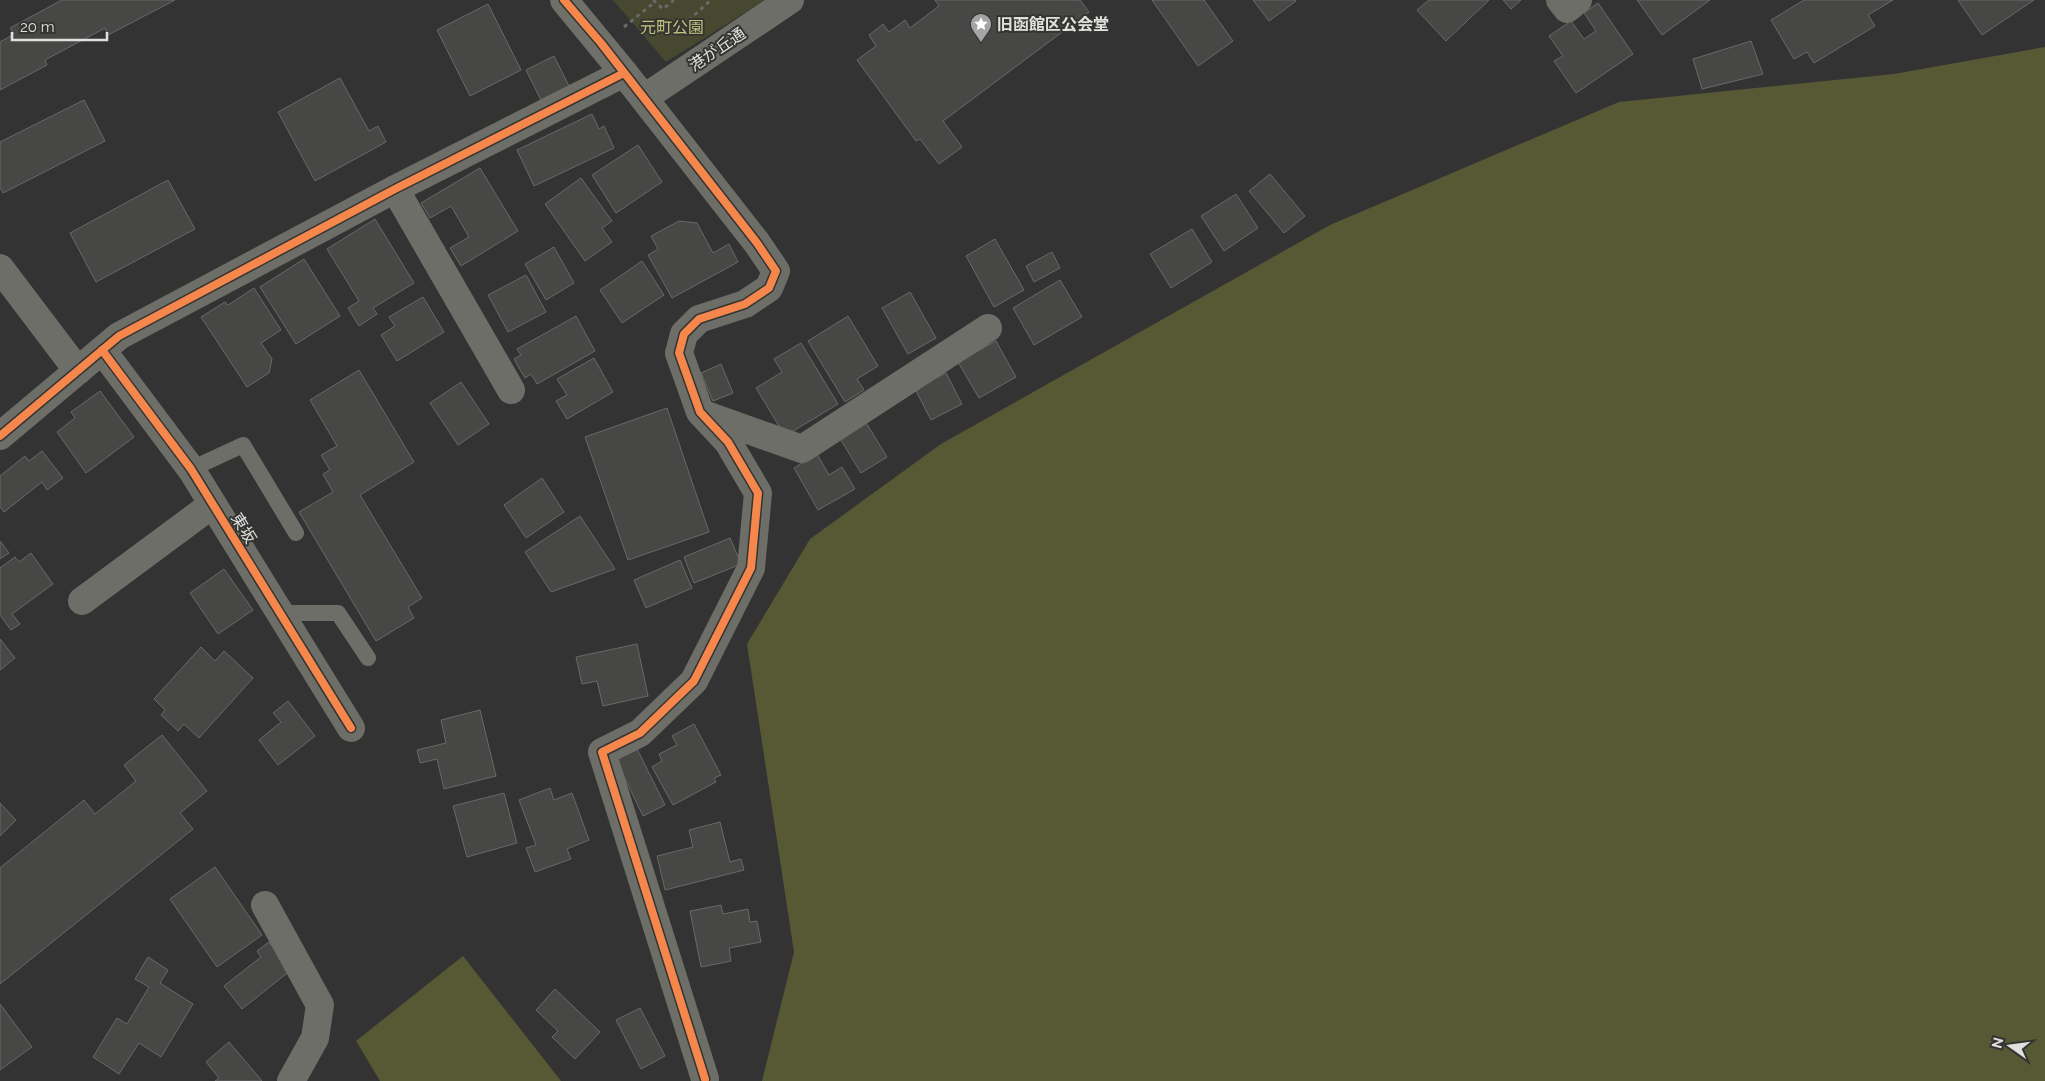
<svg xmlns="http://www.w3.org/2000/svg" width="2045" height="1081" font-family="Raleway,'Noto Sans JP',sans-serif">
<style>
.green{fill:#46482f}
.forest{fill:#575935}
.building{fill:#474746;stroke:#696969}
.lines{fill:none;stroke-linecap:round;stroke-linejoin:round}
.path{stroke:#696965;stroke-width:3;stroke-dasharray:4 4;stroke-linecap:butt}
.lane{stroke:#6e6e69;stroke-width:16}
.street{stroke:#6e6e69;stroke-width:28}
.secondary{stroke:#6f706a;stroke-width:28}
.cycleway-casing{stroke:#343432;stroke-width:11}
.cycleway{stroke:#f5874c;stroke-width:8}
.labels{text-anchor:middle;stroke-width:4;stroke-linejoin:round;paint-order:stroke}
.poi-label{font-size:16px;font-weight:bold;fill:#e0e1df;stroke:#343432;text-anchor:start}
.park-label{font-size:16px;fill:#c1c47e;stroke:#343432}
.street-label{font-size:16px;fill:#e0e1df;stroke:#343432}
</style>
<rect width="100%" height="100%" fill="#333"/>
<path class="green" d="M 613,0 L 765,0 L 666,62 Z"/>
<path class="forest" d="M 2045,47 L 2045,1081 L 762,1081 L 794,952 L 747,644 L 810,539 L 941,444 L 1330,225 L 1619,102 L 1894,74 Z
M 463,956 L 561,1081 L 380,1081 L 356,1041 Z"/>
<path class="building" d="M 62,0 L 175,0 L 108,35 L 105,28 L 45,60 L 47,65 L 0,90 L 0,42 L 14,34 L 10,28 Z
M 935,0 L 1080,0 L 1089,12 L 943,121 L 962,147 L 939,164 L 920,139 L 916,141 L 857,60 L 876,46 L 869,35 L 883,24 L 889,32 L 905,20 L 910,28 L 939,6 Z
M 1152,0 L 1204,0 L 1233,41 L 1198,66 Z
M 1253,0 L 1295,0 L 1296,1 L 1269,21 Z
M 1429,0 L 1489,0 L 1446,41 L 1417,10 Z
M 1503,0 L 1521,0 L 1511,9 Z
M 1637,0 L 1710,0 L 1662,35 Z
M 1804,0 L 1893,0 L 1868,15 L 1875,26 L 1814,63 L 1807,52 L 1794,59 L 1771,20 Z
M 1958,0 L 2034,0 L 1982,35 Z
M 1598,3 L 1633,54 L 1576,93 L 1554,61 L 1563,56 L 1549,36 L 1571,21 L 1584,39 L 1596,31 L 1584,13 Z
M 488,4 L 521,70 L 470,96 L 437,30 Z
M 1751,41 L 1763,74 L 1702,89 L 1693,59 Z
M 554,56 L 569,86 L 541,100 L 526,70 Z
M 340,78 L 369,131 L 378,126 L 386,142 L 315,181 L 278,112 Z
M 84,100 L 105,141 L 3,193 L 0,187 L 0,142 Z
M 592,114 L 599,129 L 604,126 L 614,148 L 534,186 L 517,150 Z
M 638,145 L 662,182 L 616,213 L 592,175 Z
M 480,168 L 518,231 L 461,266 L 450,248 L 469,237 L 451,206 L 430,218 L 421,203 Z
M 1270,174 L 1305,216 L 1284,233 L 1249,191 Z
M 581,178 L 612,221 L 602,228 L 612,242 L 585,261 L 545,204 Z
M 168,180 L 195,229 L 96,282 L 70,233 Z
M 1236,194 L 1258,228 L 1224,251 L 1201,216 Z
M 375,219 L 414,283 L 373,308 L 377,314 L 359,326 L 348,308 L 359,301 L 327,249 Z
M 679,221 L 697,223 L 713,253 L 729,244 L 738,262 L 672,298 L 648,255 L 658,249 L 651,236 Z
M 1192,229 L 1212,262 L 1171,288 L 1150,254 Z
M 995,239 L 1024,290 L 994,307 L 966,256 Z
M 554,247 L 574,283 L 546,300 L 525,264 Z
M 1052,252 L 1060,268 L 1034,282 L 1026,266 Z
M 304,259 L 340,316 L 296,344 L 260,287 Z
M 642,261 L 664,295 L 622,323 L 600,290 Z
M 526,275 L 546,312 L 508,332 L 488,295 Z
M 1060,280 L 1082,317 L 1034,345 L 1013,308 Z
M 254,288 L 281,330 L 261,343 L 272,359 L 269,373 L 247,387 L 201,317 L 225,302 L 228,305 Z
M 910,292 L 936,338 L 908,354 L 882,308 Z
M 423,297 L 444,332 L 397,361 L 381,335 L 395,326 L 389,317 Z
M 576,316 L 595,351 L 537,384 L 531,374 L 525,378 L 514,359 L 521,355 L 517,349 Z
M 848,316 L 878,366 L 857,379 L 864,390 L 845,402 L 808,341 Z
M 996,341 L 1016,377 L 979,398 L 958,362 Z
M 801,343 L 838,404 L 785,436 L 756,388 L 782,372 L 774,359 Z
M 594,358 L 613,392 L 567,419 L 556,401 L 567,395 L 557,379 Z
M 721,364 L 733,393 L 713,401 L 701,373 Z
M 359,370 L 414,462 L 360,495 L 422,598 L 408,607 L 414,618 L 376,641 L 299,512 L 333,492 L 323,474 L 330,470 L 321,455 L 337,446 L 310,400 Z
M 946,373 L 962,404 L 931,420 L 915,389 Z
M 461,382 L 489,424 L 458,445 L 430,403 Z
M 100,391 L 134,437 L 86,473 L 57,432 L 75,418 L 71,412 Z
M 667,408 L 709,532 L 628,560 L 585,437 Z
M 865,421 L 887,457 L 861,473 L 839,437 Z
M 42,451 L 63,478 L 47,490 L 42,482 L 4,512 L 0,507 L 0,476 L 25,456 L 29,461 Z
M 817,454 L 829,475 L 842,467 L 855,489 L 818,510 L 794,468 Z
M 542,478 L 564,512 L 526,538 L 504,505 Z
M 580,516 L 615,569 L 551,592 L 525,552 Z
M 730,538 L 741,564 L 694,583 L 684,557 Z
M 0,541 L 9,553 L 0,559 Z
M 31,553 L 53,584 L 12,614 L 20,624 L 11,630 L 0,615 L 0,568 L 15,557 L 19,562 Z
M 680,560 L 692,588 L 646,608 L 634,580 Z
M 224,569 L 253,610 L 218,634 L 190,593 Z
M 0,639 L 15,658 L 0,670 Z
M 637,644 L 648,696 L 603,706 L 597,681 L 582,684 L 576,657 Z
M 201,647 L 215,661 L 224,651 L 253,678 L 199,738 L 184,724 L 178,731 L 161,715 L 165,710 L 154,699 Z
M 288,701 L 315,736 L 278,765 L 259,740 L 281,722 L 273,713 Z
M 480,710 L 496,776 L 444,789 L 437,759 L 420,763 L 417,750 L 446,743 L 441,720 Z
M 694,724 L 721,775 L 714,778 L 716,782 L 673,805 L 652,767 L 662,761 L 659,754 L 677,745 L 672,736 Z
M 162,735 L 207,791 L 180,813 L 193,829 L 0,984 L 0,868 L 84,800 L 95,814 L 136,781 L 124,765 Z
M 637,749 L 665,805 L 643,816 L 616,760 Z
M 550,788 L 554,800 L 572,793 L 589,840 L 567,849 L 571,859 L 535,872 L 526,848 L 536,845 L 519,800 Z
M 504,793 L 517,843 L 467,857 L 453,806 Z
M 0,803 L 16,820 L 0,836 Z
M 720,822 L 730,862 L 741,859 L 744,870 L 665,890 L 657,856 L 693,847 L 689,830 Z
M 215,867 L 262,935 L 217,967 L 170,899 Z
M 721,905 L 723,914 L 748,909 L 750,922 L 757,921 L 761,942 L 729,948 L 731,961 L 701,967 L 690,911 Z
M 269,942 L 291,970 L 242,1009 L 224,986 L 261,957 L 257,951 Z
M 148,957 L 168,970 L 160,983 L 193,1004 L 161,1057 L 139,1043 L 119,1074 L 93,1057 L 117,1018 L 127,1024 L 149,987 L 135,979 Z
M 555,989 L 600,1032 L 575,1059 L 552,1037 L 558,1031 L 536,1010 Z
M 0,1004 L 32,1047 L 0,1070 Z
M 640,1008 L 665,1056 L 641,1069 L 616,1020 Z
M 229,1042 L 262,1081 L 215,1081 L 219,1078 L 206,1062 Z"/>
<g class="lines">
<path class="path" d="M 653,0 L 663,9 L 674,0
M 624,27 L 655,2
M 696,27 L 690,19 L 711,0"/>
<path class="lane" d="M 191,469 L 243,445 L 296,533
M 280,613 L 338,613 L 368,658"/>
<path class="street" d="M 1560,0 L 1567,9 L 1578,0
M 644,98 L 790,0
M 395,189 L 511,390
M 0,268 L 78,371
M 102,350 L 191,469 L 351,728
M 706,415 L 802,449 L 988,328
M 0,436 L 119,336 L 395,189 L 624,73 L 757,243 L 776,271 L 769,288 L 745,304 L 699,319 L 684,334 L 679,353 L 700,412 L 728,442 L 758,493 L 751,568 L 694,681 L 640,733 L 602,752 L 705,1079
M 82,601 L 213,504
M 265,905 L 320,1005 L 315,1038 L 291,1081"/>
<path class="secondary" d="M 564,0 L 624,73"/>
<g class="cycleway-casing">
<path id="cycleway" d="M 564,0 L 601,43 L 757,243 L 776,271 L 769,288 L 745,304 L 699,319 L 684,334 L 679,353 L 700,412 L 728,442 L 758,493 L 751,568 L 694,681 L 640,733 L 602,752 L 705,1079
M 102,350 L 191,469 L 351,728
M 0,436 L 119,336 L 395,189 L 624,73"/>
</g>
<use href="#cycleway" class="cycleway"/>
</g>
<defs>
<g id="sight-pin" transform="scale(1.125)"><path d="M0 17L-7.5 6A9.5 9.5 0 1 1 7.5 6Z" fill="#a3a4a3" stroke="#343432"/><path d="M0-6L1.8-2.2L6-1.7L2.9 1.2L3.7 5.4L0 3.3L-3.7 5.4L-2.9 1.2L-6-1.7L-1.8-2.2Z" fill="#fff"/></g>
</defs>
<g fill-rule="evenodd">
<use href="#sight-pin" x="981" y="24"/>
</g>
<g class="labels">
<g class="poi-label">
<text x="997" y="30">旧函館区公会堂</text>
</g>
<g class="park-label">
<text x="672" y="33">元町公園</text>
</g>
<g class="street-label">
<text transform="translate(717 49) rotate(-34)" y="6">港が丘通</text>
<text transform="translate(244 528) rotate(58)" y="6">東坂</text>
</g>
</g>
<g transform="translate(2010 1046) rotate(284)" stroke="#343432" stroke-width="4" paint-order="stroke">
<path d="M0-4L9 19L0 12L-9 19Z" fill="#e0e1df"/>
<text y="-8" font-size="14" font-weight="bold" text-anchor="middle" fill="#e0e1df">N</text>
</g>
<path d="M12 32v8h95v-8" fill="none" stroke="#e0e1df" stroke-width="2.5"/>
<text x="20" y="32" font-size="15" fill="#e0e1df" stroke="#343432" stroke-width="4" paint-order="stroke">20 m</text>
</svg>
